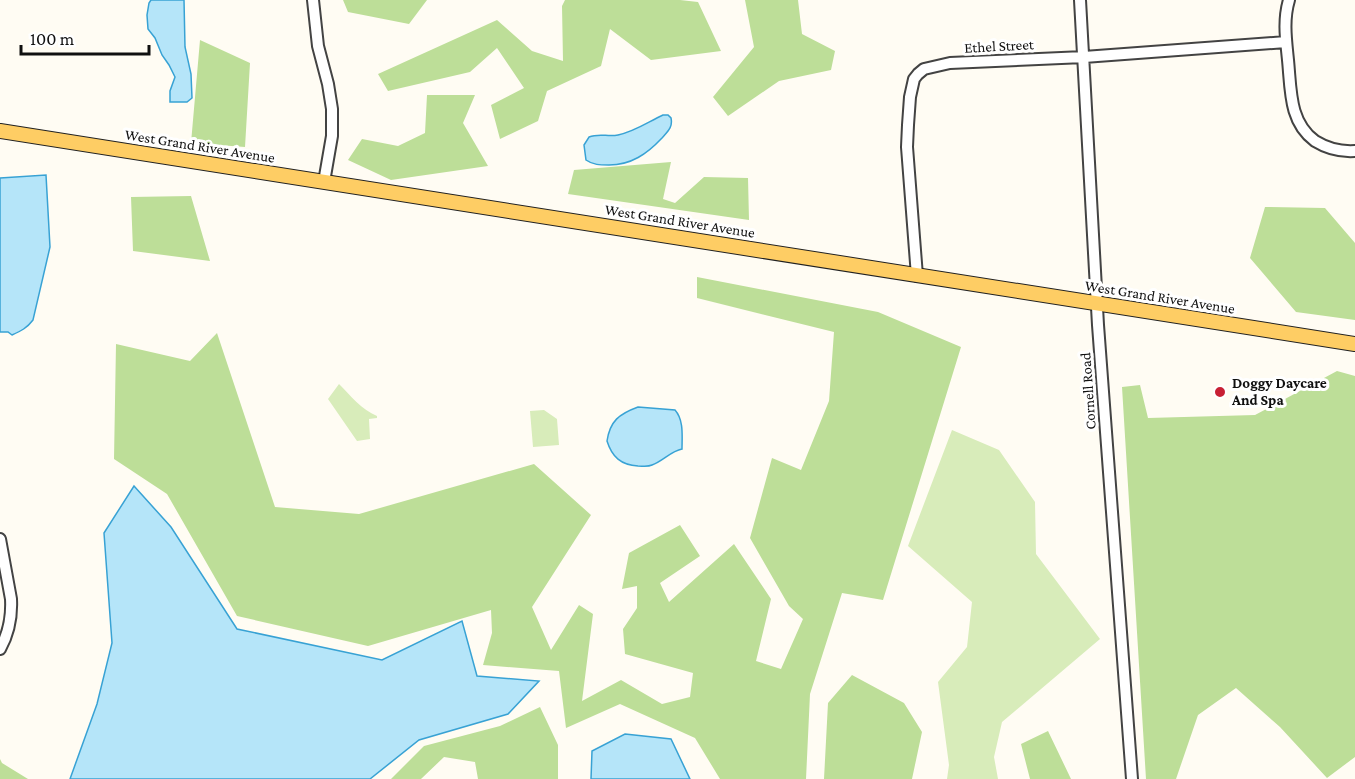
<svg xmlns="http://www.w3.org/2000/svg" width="1355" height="779" font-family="'Crimson Pro',serif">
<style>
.green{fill:#d8ecba}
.forest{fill:#bdde98}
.water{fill:#b5e5f9;stroke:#38a2d4;stroke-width:1.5}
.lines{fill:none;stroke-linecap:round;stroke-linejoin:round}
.minor-casing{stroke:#434343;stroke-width:14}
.major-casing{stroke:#212121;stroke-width:16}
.minor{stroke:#fff;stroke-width:10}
.major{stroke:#fecd64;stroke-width:14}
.poi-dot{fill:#c82034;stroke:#fff;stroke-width:2}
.labels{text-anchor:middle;stroke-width:6;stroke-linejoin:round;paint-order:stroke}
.street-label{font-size:15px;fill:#101010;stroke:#fff}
.poi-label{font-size:15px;font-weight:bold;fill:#101010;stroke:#fff;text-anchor:start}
</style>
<rect width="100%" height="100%" fill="#fffcf3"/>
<path class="green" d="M 339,384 C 350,395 362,410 377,416 L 377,418 L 369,419 L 370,439 L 357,441 L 328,399 Z
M 544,410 L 557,419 L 559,445 L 533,447 L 530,411 Z
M 952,430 L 999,450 L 1035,502 L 1036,554 L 1100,639 L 1002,722 L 994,757 L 998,779 L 947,779 L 949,765 L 938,682 L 967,647 L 972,602 L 908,546 Z"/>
<path class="forest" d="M 343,0 L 427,0 L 409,24 L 348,12 Z
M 565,0 L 680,0 L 698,2 L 721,51 L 651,60 L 610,29 L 601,66 L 547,91 L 538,121 L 500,139 L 491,105 L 524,88 L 497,48 L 470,72 L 388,91 L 378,74 L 497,20 L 532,51 L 563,61 L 562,6 Z
M 745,0 L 798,0 L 802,34 L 835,51 L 831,70 L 779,81 L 728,116 L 713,97 L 754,47 Z
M 200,40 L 250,63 L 245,147 L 191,143 Z
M 427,95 L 475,95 L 463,123 L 488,166 L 391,180 L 348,160 L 362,139 L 398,146 L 425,133 Z
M 671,162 L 663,199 L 675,203 L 704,177 L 748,178 L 749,220 L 568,194 L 574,170 Z
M 191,196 L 210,261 L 133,251 L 131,197 Z
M 1265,207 L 1325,208 L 1355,243 L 1355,320 L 1296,312 L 1250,258 Z
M 697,277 L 878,312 L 961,347 L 883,600 L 842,593 L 810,694 L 806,779 L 720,779 L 695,738 L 620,704 L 566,728 L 559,671 L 483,665 L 492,633 L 491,610 L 368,646 L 237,616 L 167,494 L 114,459 L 116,344 L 190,361 L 217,333 L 275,507 L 359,514 L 534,464 L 591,515 L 532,607 L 551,650 L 579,605 L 593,614 L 582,701 L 621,680 L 662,704 L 690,697 L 693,673 L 625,654 L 623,629 L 637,608 L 637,586 L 622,589 L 629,553 L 680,525 L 700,556 L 660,583 L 669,602 L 734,544 L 771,599 L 756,661 L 781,669 L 803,619 L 789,606 L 750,538 L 772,458 L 801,470 L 829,401 L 834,332 L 697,298 Z
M 1337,371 L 1355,376 L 1355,757 L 1327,778 L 1280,727 L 1236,688 L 1198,715 L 1176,779 L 1146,779 L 1122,387 L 1140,385 L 1148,418 L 1255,415 Z
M 852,675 L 904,703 L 922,732 L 912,779 L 824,779 L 828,703 Z
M 540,707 L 558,745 L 558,779 L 478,779 L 475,762 L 444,757 L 421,779 L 391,779 L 424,746 L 500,726 Z
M 1048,731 L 1071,779 L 1030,779 L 1021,744 Z
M 0,759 L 2,763 L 28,779 L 0,779 Z"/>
<path class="water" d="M 151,0 L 184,0 L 185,47 L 191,74 L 192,98 L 187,102 L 170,102 L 170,91 L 175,77 L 169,65 L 162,55 L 155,38 L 148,29 L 147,15 L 149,3 Z
M 663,115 L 668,115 L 671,118 C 673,127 668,131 662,138 C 647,154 631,165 609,165 C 600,165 593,165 586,160 L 584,145 L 589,137 C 599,133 608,137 618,135 C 634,132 648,122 663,115 Z
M 46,175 L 50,247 L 33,320 C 27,328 21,331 12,335 L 8,332 L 0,332 L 0,178 Z
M 638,407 L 675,410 C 684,420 682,436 682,449 C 671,451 663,461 652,465 C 648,467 643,466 638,466 C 621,465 612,457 607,441 C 610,421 619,414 638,407 Z
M 134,486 L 171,527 L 237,629 L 382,660 L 462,621 L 477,676 L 539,681 L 508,714 L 419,740 L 370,779 L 70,779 L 97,704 L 112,643 L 104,533 Z
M 625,734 L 671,739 L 690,779 L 591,779 L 592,751 Z"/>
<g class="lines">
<g class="minor-casing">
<path id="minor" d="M 313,0 L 318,46 L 328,84 L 332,109 L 332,136 L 324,182
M 1080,0 L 1098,325 L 1132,779
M 1289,0 C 1283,20 1286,40 1288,60 C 1291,90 1289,122 1315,141 C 1328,149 1340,152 1355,151
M 917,276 L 907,147 L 908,125 L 910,97 L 914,79 L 918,74 L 924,69 L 950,63 L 1084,57 L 1286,42
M 0,539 L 11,599 C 12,618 9,633 0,649"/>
</g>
<g class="major-casing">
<path id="major" d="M 0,131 L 1355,344"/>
</g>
<use href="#minor" class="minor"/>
<use href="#major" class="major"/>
</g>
<circle class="poi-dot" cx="1220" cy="392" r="6"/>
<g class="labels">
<g class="street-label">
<text transform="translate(999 46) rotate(-3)" y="5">Ethel Street</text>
<text transform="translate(200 146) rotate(9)" y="5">West Grand River Avenue</text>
<text transform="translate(680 221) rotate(9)" y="5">West Grand River Avenue</text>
<text transform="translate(1160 297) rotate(9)" y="5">West Grand River Avenue</text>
<text transform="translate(1088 391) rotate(-94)" y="5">Cornell Road</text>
</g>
<g class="poi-label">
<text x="1232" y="388">Doggy Daycare<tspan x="1232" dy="17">And Spa</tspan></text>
</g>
</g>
<path d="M21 45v9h128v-9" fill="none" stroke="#101010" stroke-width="3"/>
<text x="30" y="45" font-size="18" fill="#101010" stroke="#ffffff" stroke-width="4.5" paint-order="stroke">100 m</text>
</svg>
